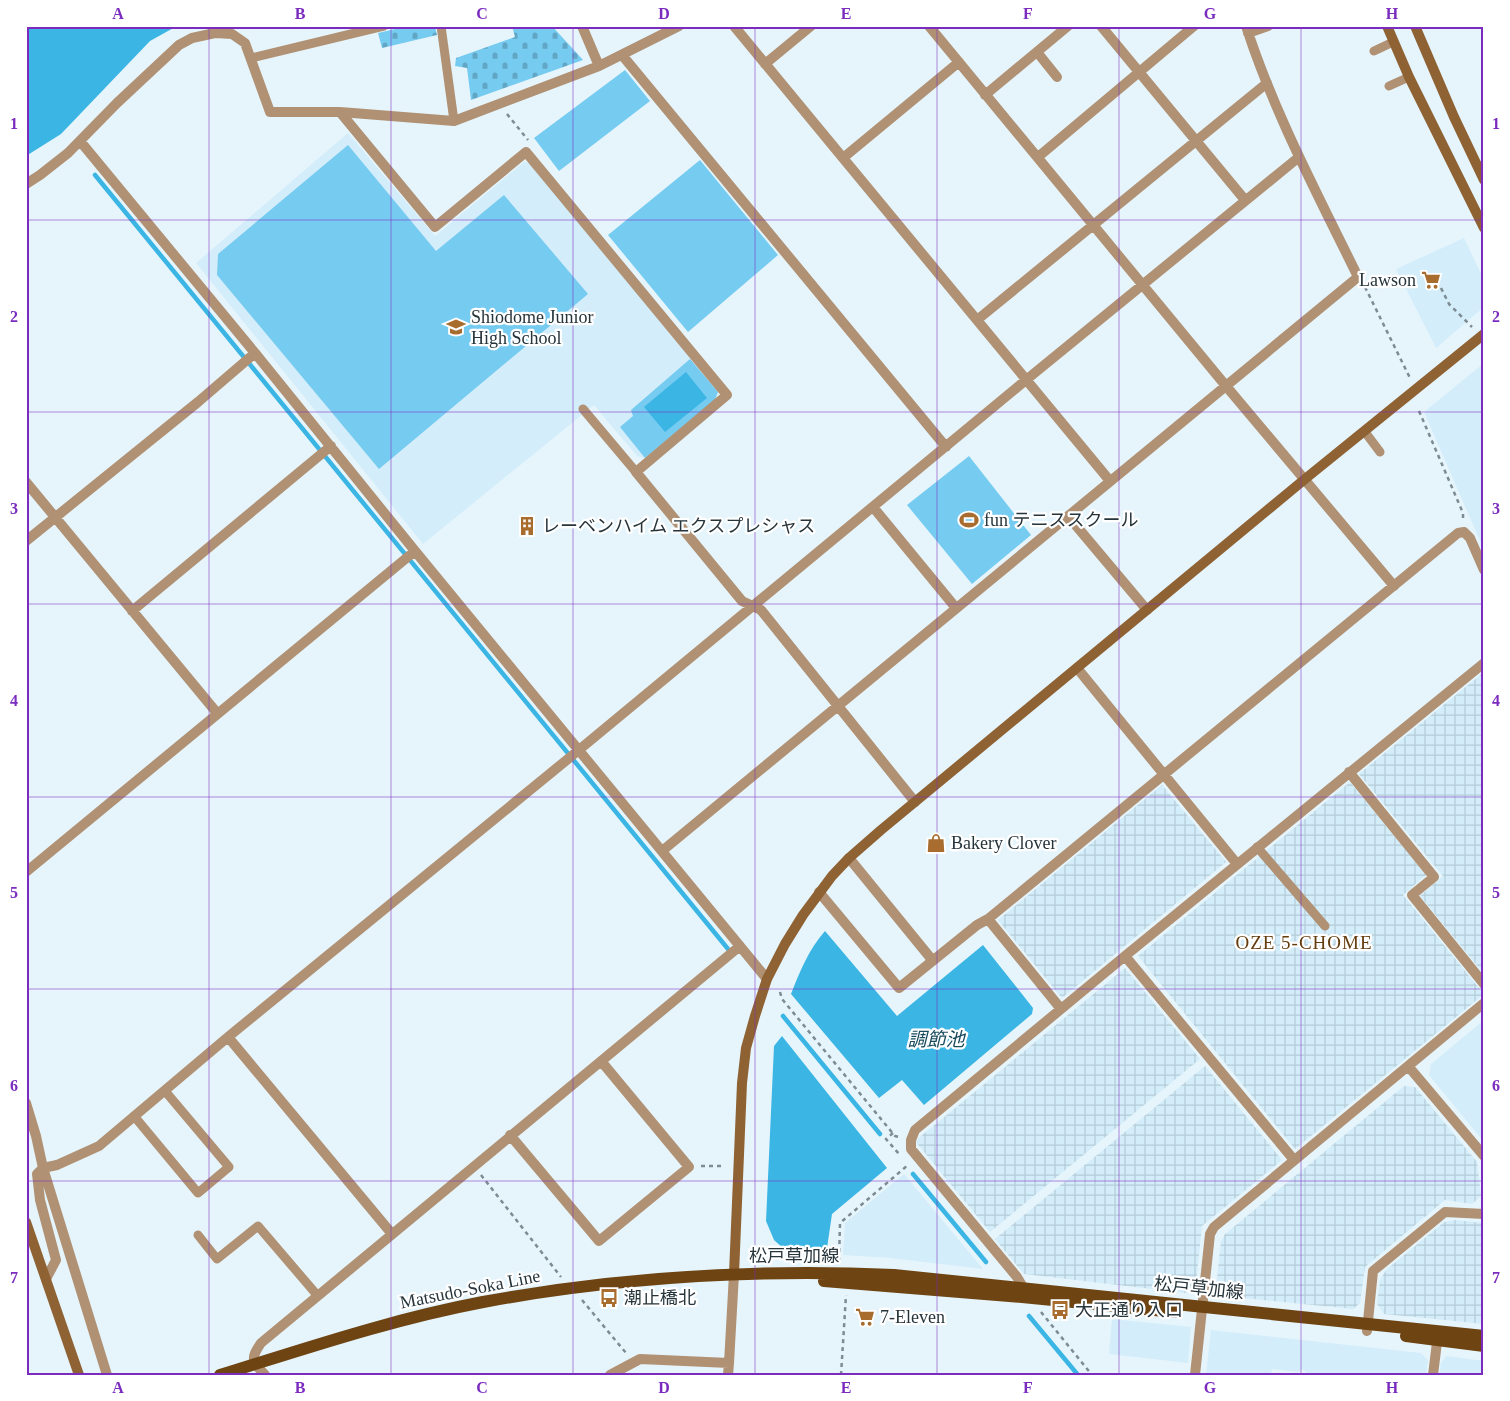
<svg xmlns="http://www.w3.org/2000/svg" width="1510" height="1401" font-family="'Times New Roman','Noto Sans JP',serif">
<style>
.built{fill:#d3edfa}
.industrial{fill:url(#industrial-grid)}
.grass{fill:#76cbf1}
.cemetery{fill:url(#cemetery-stones)}
.water{fill:#3bb5e4}
.lines{fill:none;stroke-linecap:round;stroke-linejoin:round}
.stream{stroke:#3bb5e4;stroke-width:4.5}
.path{stroke:#7d8b92;stroke-width:2.5;stroke-dasharray:4 4;stroke-linecap:butt}
.lane{stroke:#b09174;stroke-width:9}
.street{stroke:#b09174;stroke-width:10}
.secondary{stroke:#8f6234;stroke-width:10}
.primary{stroke:#6e4413;stroke-width:12}
.grid{fill:none;stroke:#7b2cbf;stroke-width:1;stroke-opacity:0.55}
.labels{text-anchor:middle;stroke-width:4.5;stroke-linejoin:round;paint-order:stroke}
.poi-label{font-size:18px;fill:#26343b;stroke:#fff;text-anchor:start}
.street-label{font-size:18px;fill:#26343b;stroke:#fff}
.neighbourhood-label{font-size:19px;letter-spacing:1px;fill:#643d0f;stroke:#fff}
.water-label{font-size:19px;font-style:italic;fill:#194a5e;stroke:#fff}
.neatline{fill:none;stroke:#7b2cbf;stroke-width:2}
.grid-label{font-size:16px;text-anchor:middle;font-weight:bold;fill:#7b2cbf}
</style>
<defs>
<pattern id="industrial-grid" width="8" height="8" patternUnits="userSpaceOnUse" patternTransform="scale(1.25)"><rect width="8" height="8" fill="#d3edfa"/><path d="M0 4h8M4 0v8" fill="none" stroke="#b5ccd7"/></pattern>
<pattern id="cemetery-stones" width="16" height="16" patternUnits="userSpaceOnUse" patternTransform="scale(1.25)"><rect width="16" height="16" fill="#76cbf1"/><path d="M2 7V4a2 2 0 0 1 4 0v3zM10 15v-3a2 2 0 0 1 4 0v3z" fill="#61a6c4"/></pattern>
</defs>
<rect width="100%" height="100%" fill="#e6f5fc"/>
<path class="built" d="M 348,133 L 435,236 L 524,162 L 530,163 L 717,391 L 716,398 L 643,458 L 637,456 L 594,405 L 423,544 L 196,263 Z
M 1464,238 L 1484,280 L 1484,307 L 1436,348 L 1396,269 Z
M 1484,363 L 1484,550 L 1424,412 Z
M 1484,1020 L 1484,1142 L 1429,1075 L 1431,1064 Z
M 904,1174 L 983,1269 L 890,1258 L 843,1255 L 845,1223 Z
M 1112,1319 L 1191,1327 L 1188,1363 L 1109,1354 Z
M 1211,1330 L 1421,1353 L 1428,1360 L 1426,1375 L 1308,1375 L 1303,1369 L 1298,1372 L 1272,1369 L 1271,1375 L 1206,1375 Z
M 1446,1356 L 1484,1361 L 1484,1375 L 1439,1375 L 1441,1363 Z"/>
<path class="industrial" d="M 1484,672 L 1484,974 L 1420,896 L 1443,876 L 1359,774 Z
M 1350,782 L 1426,875 L 1403,895 L 1484,994 L 1295,1149 L 1138,956 Z
M 1162,785 L 1226,862 L 1062,998 L 998,920 Z
M 1125,968 L 1200,1059 L 990,1232 L 915,1141 Z
M 1205,1066 L 1282,1160 L 1202,1226 L 1196,1285 L 1186,1293 L 1024,1274 L 995,1239 Z
M 1404,1086 L 1415,1087 L 1477,1162 L 1481,1196 L 1472,1204 L 1445,1200 L 1365,1267 L 1360,1303 L 1353,1309 L 1223,1296 L 1216,1287 L 1221,1241 L 1225,1234 Z
M 1454,1220 L 1484,1223 L 1484,1324 L 1384,1314 L 1377,1304 L 1380,1280 L 1386,1270 L 1444,1222 Z"/>
<path class="grass" d="M 625,70 L 650,101 L 559,171 L 534,138 Z
M 348,145 L 436,251 L 504,195 L 588,294 L 379,469 L 217,275 L 218,254 Z
M 700,160 L 778,255 L 688,332 L 608,235 Z
M 690,359 L 718,392 L 715,400 L 645,458 L 620,427 L 633,416 L 631,410 Z
M 969,456 L 1031,535 L 972,584 L 907,505 Z"/>
<path class="cemetery" d="M 408,26 L 435,26 L 437,35 L 382,48 L 378,33 Z
M 512,26 L 552,26 L 583,60 L 471,100 L 467,68 L 455,66 L 456,58 L 515,37 Z"/>
<path class="water" d="M 26,26 L 177,26 L 150,41 L 61,134 L 26,156 Z
M 686,372 L 707,398 L 665,432 L 644,407 Z
M 825,931 L 897,1016 L 983,945 L 1033,1008 L 1032,1014 L 924,1105 L 902,1080 L 879,1098 L 791,994 C 800,971 809,949 825,931 Z
M 782,1036 L 887,1168 L 832,1214 L 827,1248 L 784,1249 L 774,1240 L 766,1221 L 774,1046 Z"/>
<g class="lines">
<path class="stream" d="M 95,175 L 728,949
M 783,1016 L 880,1134
M 913,1174 L 986,1262
M 1029,1316 L 1078,1375"/>
<path class="path" d="M 507,114 L 528,140
M 1365,287 L 1410,378
M 1441,288 L 1449,304 L 1472,327
M 1419,411 L 1463,513 L 1463,520
M 780,992 L 782,999 L 895,1136 L 899,1137
M 893,1133 L 886,1139 L 899,1154
M 701,1166 L 725,1166
M 481,1175 L 561,1277
M 839,1260 L 840,1223 L 908,1165
M 582,1300 L 626,1353
M 1041,1312 L 1092,1375
M 841,1375 L 846,1295"/>
<path class="lane" d="M 441,26 L 454,121
M 1374,51 L 1393,42
M 251,58 L 384,26
M 1389,86 L 1409,77
M 583,409 L 636,472
M 1365,432 L 1380,452
M 1257,847 L 1325,926
M 134,1116 L 198,1193 L 229,1167 L 165,1091
M 198,1235 L 217,1259 L 258,1226 L 317,1295"/>
<path class="street" d="M 582,26 L 599,66
M 734,26 L 843,158
M 929,26 L 1226,386 L 1394,586
M 1101,26 L 1245,200
M 1248,33 L 1268,26
M 1037,52 L 1057,77
M 622,55 L 946,447
M 959,62 L 843,158 L 1110,481
M 765,64 L 811,26
M 985,95 L 1068,26
M 340,112 L 435,227 L 526,152 L 727,395 L 636,472 L 742,601 L 761,610 L 915,802
M 80,141 L 255,353 L 415,551 L 767,979
M 1038,157 L 1194,26
M 26,184 L 40,175 L 68,153 L 117,103 L 179,45 L 192,38 L 215,33 L 232,34 L 245,43 L 270,112 L 340,112 L 454,121 L 599,66 L 679,26
M 977,320 L 1267,83
M 26,482 L 217,713
M 873,507 L 956,608
M 1068,516 L 1147,610
M 26,541 L 198,402 L 255,353
M 132,611 L 331,446
M 1077,668 L 1237,864
M 1349,772 L 1434,877 L 1412,895 L 1484,984
M 662,851 L 1358,277 C 1318,195 1274,113 1246,26
M 849,858 L 933,961
M 26,872 L 415,551
M 819,892 L 899,988 L 977,925 L 988,919 L 1458,533 L 1464,532 L 1470,538 L 1484,570
M 988,919 L 1061,1009
M 1125,956 L 1294,1160
M 228,1037 L 392,1234
M 1408,1066 L 1484,1156
M 26,1103 L 36,1136 L 43,1168 L 107,1375
M 510,1135 L 599,1241 L 689,1167 L 601,1061
M 46,1279 L 56,1260 L 40,1200 L 37,1174 L 43,1168 L 57,1165 L 99,1146 L 228,1037 L 574,754 L 1026,380 L 1299,157
M 1023,1293 L 1023,1287 L 1017,1277 L 911,1149 L 911,1140 L 915,1130 L 1125,956 L 1484,663
M 1367,1331 L 1373,1271 L 1445,1212 L 1484,1214
M 265,1375 C 252,1361 250,1359 261,1343 L 740,946
M 610,1375 L 640,1359 L 729,1363 L 734,1274
M 728,1375 L 729,1363
M 1195,1375 L 1210,1234 L 1214,1227 L 1484,1003
M 1433,1375 L 1438,1334"/>
<path class="secondary" d="M 1387,26 L 1409,77 L 1484,228
M 1415,26 L 1454,117 L 1484,180
M 26,1222 L 79,1375
M 734,1274 L 742,1083 L 746,1048 L 755,1016 L 767,979 L 785,944 L 803,915 L 832,876 L 849,858 L 881,830 L 1305,479 L 1484,334"/>
<path class="primary" d="M 824,1281 L 1022,1297 L 1175,1312
M 1406,1336 L 1484,1346
M 220,1375 C 307,1348 393,1319 483,1302 C 618,1277 756,1269 894,1275 L 1484,1336"/>
</g>
<path class="grid" d="M 209,26 L 209,1375M 391,26 L 391,1375M 573,26 L 573,1375M 755,26 L 755,1375M 937,26 L 937,1375M 1119,26 L 1119,1375M 1301,26 L 1301,1375M 26,220 L 1484,220M 26,412 L 1484,412M 26,604 L 1484,604M 26,797 L 1484,797M 26,989 L 1484,989M 26,1181 L 1484,1181"/>
<defs>
<g id="supermarket-bare" transform="scale(1.5)"><path d="M-6-5.5h2.5l.6 2H6L4.5 2H-2.5L-4.4-4H-6ZM-1.5 3.2a1.3 1.3 0 1 0 .1 0ZM3 3.2a1.3 1.3 0 1 0 .1 0Z" fill="#a86d2e" stroke="#fff" stroke-width="2.5" paint-order="stroke"/></g>
<g id="school-bare" transform="scale(1.5)"><path d="M0-5L7-2L0 1L-7-2ZM-4 1L0 2.5L4 1V4Q0 6-4 4Z" fill="#a86d2e" stroke="#fff" stroke-width="2.5" paint-order="stroke"/></g>
<g id="stadium-bare" transform="scale(1.5)"><path d="M0-5a6.5 5 0 1 0 0 10a6.5 5 0 1 0 0-10ZM-3.5-1.8h7v3.6h-7Z" fill="#a86d2e" stroke="#fff" stroke-width="2.5" paint-order="stroke"/></g>
<g id="building-bare" transform="scale(1.5)"><path d="M-4-6H4V6H1V3H-1V6H-4ZM-2.5-4.3h1.7v1.8h-1.7ZM.8-4.3h1.7v1.8H.8ZM-2.5-1h1.7V.8h-1.7ZM.8-1h1.7V.8H.8Z" fill="#a86d2e" stroke="#fff" stroke-width="2.5" paint-order="stroke"/></g>
<g id="shop-bare" transform="scale(1.5)"><path d="M-5-2.5h2.3a2.7 3.5 0 0 1 5.4 0H5L5.5 6h-11ZM-1.5-2.5h3a1.5 2.3 0 0 0-3 0Z" fill="#a86d2e" stroke="#fff" stroke-width="2.5" paint-order="stroke"/></g>
<g id="bus-bare" transform="scale(1.5)"><path d="M-5-6H5V4H4V6H2V4H-2V6H-4V4H-5ZM-3.5-4V0h7V-4ZM-3.5 1.2v1.5H-2V1.2ZM2 1.2v1.5H3.5V1.2Z" fill="#a86d2e" stroke="#fff" stroke-width="2.5" paint-order="stroke"/></g>
</defs>
<g fill-rule="evenodd">
<use href="#supermarket-bare" x="1431" y="280"/>
<use href="#school-bare" x="456" y="327"/>
<use href="#stadium-bare" x="969" y="520"/>
<use href="#building-bare" x="527" y="526"/>
<use href="#shop-bare" x="936" y="843"/>
<use href="#bus-bare" x="609" y="1298"/>
<use href="#bus-bare" x="1060" y="1310"/>
<use href="#supermarket-bare" x="865" y="1317"/>
</g>
<g class="labels">
<g class="poi-label">
<text x="1416" y="286" text-anchor="end">Lawson</text>
<text x="471" y="323">Shiodome Junior<tspan x="471" dy="21">High School</tspan></text>
<text x="984" y="526">fun テニススクール</text>
<text x="542" y="532">レーベンハイム エクスプレシャス</text>
<text x="951" y="849">Bakery Clover</text>
<text x="624" y="1304">潮止橋北</text>
<text x="1075" y="1316">大正通り入口</text>
<text x="880" y="1323">7-Eleven</text>
</g>
<g class="street-label">
<text x="794" y="1262">松戸草加線</text>
<text transform="translate(1199 1288) rotate(6)" y="6">松戸草加線</text>
<text transform="translate(470 1289) rotate(-11)" y="6">Matsudo-Soka Line</text>
</g>
<g class="neighbourhood-label">
<text x="1304" y="949">OZE 5-CHOME</text>
</g>
<g class="water-label">
<text x="936" y="1046">調節池</text>
</g>
</g>
<rect width="1510" height="1401" fill="none" stroke="#ffffff" stroke-width="55"/>
<rect x="28" y="28" width="1454" height="1346" class="neatline"/>
<g class="grid-label">
<text x="118" y="19">A</text>
<text x="300" y="19">B</text>
<text x="482" y="19">C</text>
<text x="664" y="19">D</text>
<text x="846" y="19">E</text>
<text x="1028" y="19">F</text>
<text x="1210" y="19">G</text>
<text x="1392" y="19">H</text>
<text x="14" y="129">1</text>
<text x="1496" y="129">1</text>
<text x="14" y="322">2</text>
<text x="1496" y="322">2</text>
<text x="14" y="514">3</text>
<text x="1496" y="514">3</text>
<text x="14" y="706">4</text>
<text x="1496" y="706">4</text>
<text x="14" y="898">5</text>
<text x="1496" y="898">5</text>
<text x="14" y="1091">6</text>
<text x="1496" y="1091">6</text>
<text x="14" y="1283">7</text>
<text x="1496" y="1283">7</text>
<text x="118" y="1393">A</text>
<text x="300" y="1393">B</text>
<text x="482" y="1393">C</text>
<text x="664" y="1393">D</text>
<text x="846" y="1393">E</text>
<text x="1028" y="1393">F</text>
<text x="1210" y="1393">G</text>
<text x="1392" y="1393">H</text>
</g>
</svg>
